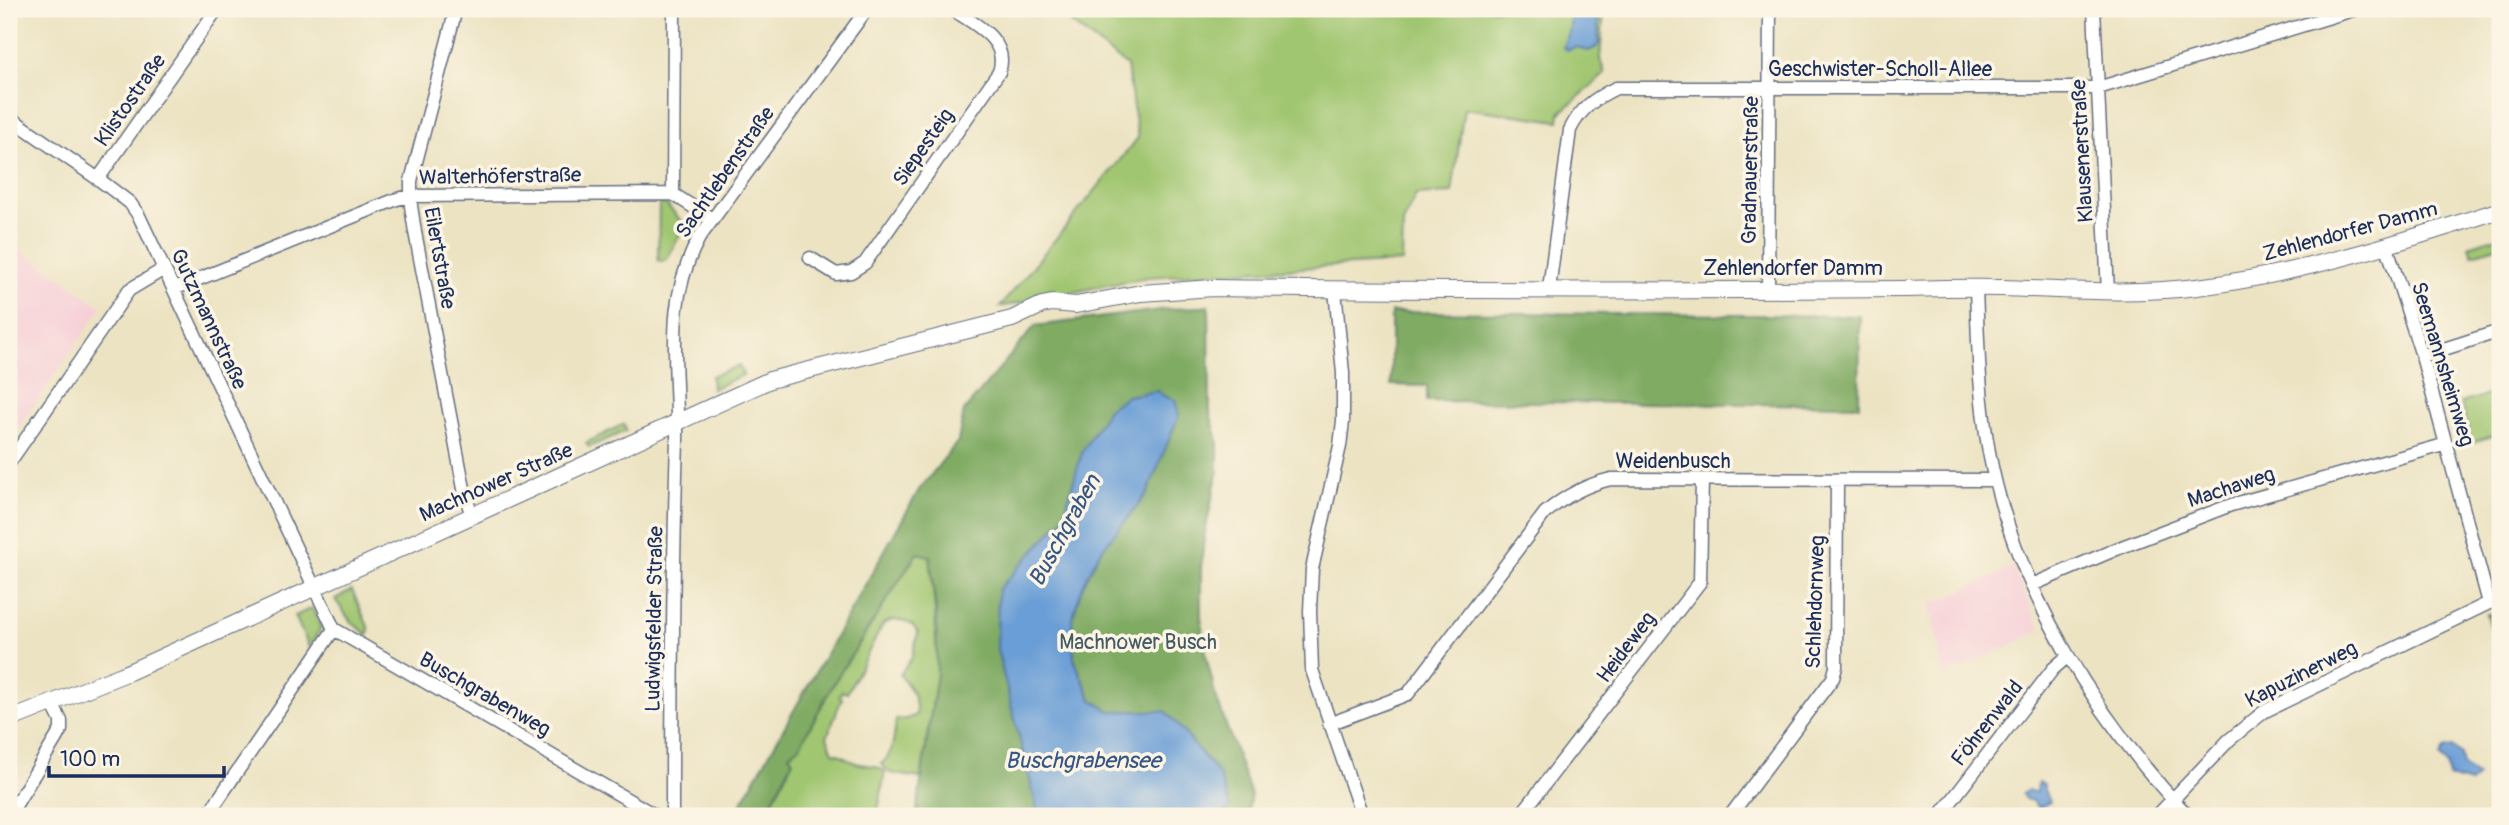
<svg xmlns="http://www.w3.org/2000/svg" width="2509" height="825" font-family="Pangolin,sans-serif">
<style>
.built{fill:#f6cfd8}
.green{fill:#a1c671;stroke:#5e7a68;stroke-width:2}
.forest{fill:#80ab63;stroke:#4e6d60;stroke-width:2}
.water{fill:#6a9ed6;stroke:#42669a;stroke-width:2}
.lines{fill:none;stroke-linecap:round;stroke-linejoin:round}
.minor-casing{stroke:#646e81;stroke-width:15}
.major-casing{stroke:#646e81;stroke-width:18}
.minor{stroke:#fff;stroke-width:12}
.major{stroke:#fff;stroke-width:16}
.labels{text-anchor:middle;stroke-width:7;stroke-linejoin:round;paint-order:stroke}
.street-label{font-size:21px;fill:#1b2f5e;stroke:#fcf5e5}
.park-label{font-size:21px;fill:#435c64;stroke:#fcf5e5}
.water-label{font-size:23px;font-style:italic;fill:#375688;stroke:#fcf5e5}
</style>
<rect width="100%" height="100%" fill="#fcf5e5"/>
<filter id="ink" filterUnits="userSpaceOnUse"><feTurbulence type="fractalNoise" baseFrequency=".0143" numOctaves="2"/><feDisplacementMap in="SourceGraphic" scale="14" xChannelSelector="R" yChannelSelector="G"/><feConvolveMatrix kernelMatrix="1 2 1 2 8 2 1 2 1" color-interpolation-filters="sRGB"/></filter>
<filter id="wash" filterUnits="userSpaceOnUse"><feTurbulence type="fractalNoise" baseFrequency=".00686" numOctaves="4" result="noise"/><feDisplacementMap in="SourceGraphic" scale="28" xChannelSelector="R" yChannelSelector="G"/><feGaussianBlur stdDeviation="1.57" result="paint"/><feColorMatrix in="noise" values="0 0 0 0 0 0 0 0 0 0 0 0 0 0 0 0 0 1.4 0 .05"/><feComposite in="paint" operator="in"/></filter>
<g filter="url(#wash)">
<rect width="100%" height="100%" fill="#ece3c2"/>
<path class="built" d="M 9,242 L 102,307 L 9,441 Z
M 2013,567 L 2041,631 L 1944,676 L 1930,605 Z"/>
<path class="green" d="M 1053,9 L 1604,9 L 1600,59 L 1605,74 L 1560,113 L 1559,121 L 1464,108 L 1452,193 L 1416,195 L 1403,223 L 1402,262 L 1148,277 L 1000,307 L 1138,138 L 1127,66 Z
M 659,204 L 666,204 L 685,225 L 666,261 L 658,261 Z
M 2500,236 L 2500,246 L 2472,254 L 2469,246 Z
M 739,366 L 743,375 L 712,389 L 711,376 Z
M 2500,391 L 2500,434 L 2472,442 L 2461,403 Z
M 624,424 L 626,431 L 589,447 L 586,443 Z
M 917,553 L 930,556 L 935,612 L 937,674 L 921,778 L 890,773 L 881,764 C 894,755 894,735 896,720 L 907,719 L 916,715 C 917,697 911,688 900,675 L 912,657 L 918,633 C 911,619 896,617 883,624 L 847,693 L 842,691 L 839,696 L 842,698 L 827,737 L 833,752 C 842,755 848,759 856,763 C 867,767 875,763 885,772 L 877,816 L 765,816 L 793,760 L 789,754 L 799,747 L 835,681 Z
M 352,590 L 369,629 L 368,635 L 351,622 L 335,599 Z
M 312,608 L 321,628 L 309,647 L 295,616 Z"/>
<path class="forest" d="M 1209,306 L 1210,413 L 1218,441 L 1218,471 L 1204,537 L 1201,569 L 1201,616 L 1206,655 L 1215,694 L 1251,795 L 1247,816 L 1223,816 L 1229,807 L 1219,775 L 1183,731 L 1165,712 L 1110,711 L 1091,699 L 1074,659 L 1072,619 L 1083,585 L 1099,553 L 1114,533 L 1175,400 L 1163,396 L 1158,391 L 1127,396 L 1108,409 L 1082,452 L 1063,519 L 998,590 L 997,649 L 1039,816 L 916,816 L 937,674 L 936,612 L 930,556 L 917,553 L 835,681 L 799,747 L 789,754 L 793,760 L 765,816 L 734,816 L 919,490 L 958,441 L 964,411 L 1035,326 L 1160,310 Z
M 1391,312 L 1860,316 L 1859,405 L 1427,401 L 1427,386 L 1391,385 Z
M 2487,614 L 2500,614 L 2500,660 Z"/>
<path class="water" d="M 1571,9 L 1594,10 L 1598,18 L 1599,42 L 1597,47 L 1589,51 L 1576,47 L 1568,50 L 1563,48 L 1570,29 Z
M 1158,391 L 1163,396 L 1175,400 L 1179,415 L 1147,494 L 1099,553 L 1083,585 L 1072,619 L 1074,659 L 1091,699 L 1110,711 L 1165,711 L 1183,731 L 1219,775 L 1230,807 L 1223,816 L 1039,816 L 997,649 L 998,590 L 1063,519 L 1082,452 L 1108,409 L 1127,396 Z
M 2452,747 L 2461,755 L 2463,766 L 2477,776 L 2470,784 L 2449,778 L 2447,765 L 2440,758 L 2444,749 Z
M 2038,782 L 2044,784 L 2044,790 L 2050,802 L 2039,808 L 2032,801 L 2025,799 L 2022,794 L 2028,790 L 2037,793 Z"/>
</g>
<g filter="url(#ink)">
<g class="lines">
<g class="minor-casing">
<path id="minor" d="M 456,9 L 411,181 L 411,206 L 415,232 L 465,494 L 472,516
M 2094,9 L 2108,292
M 9,117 L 101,181 L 130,203 L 139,216 L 334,629 L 656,816
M 98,179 L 217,9
M 673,194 L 674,9
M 2387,247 L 2422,356 L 2489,603
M 810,258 L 836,274 L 851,272 L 865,263 L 999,72 C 1010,40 974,24 952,9
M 1976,287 C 1978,342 1979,398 1989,452 C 2013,584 2097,720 2188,816
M 174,289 L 397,199 L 410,196 L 673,194 L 712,219
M 1549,289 L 1570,130 C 1580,109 1595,98 1616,88 L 2098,88 L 2356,9
M 1335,290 L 1343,373 L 1343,421 L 1340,446 L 1312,569 L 1310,611 L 1312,670 L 1362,816
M 1768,290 L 1770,9
M 2422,356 L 2500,331
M 9,463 L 129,290 L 164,269
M 2032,585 L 2119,548 L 2231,505 L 2447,444
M 1329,724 L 1408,694 L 1545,513 C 1565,496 1585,485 1611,479 L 1995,480
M 9,816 L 61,730 L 61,721 L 52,703
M 207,816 L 334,629
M 672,816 C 672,691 673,565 677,440 C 679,366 662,307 699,238 L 867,9
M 1520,816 L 1700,582 L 1702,480
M 1730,816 L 1833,678 L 1836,667 L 1837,481
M 1940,816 L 2053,669 L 2068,656
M 2157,816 L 2229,740 L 2265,711 L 2489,603 L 2500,601"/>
</g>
<g class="major-casing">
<path id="major" d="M 9,720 L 129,672 L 770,380 L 1012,319 L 1042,305 L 1052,303 L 1076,305 L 1141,293 L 1213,288 C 1443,291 1674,291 1904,289 C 1937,288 1969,287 2002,288 C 2067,290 2132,295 2197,287 C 2301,274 2401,242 2500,210"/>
</g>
<use href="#minor" class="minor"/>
<use href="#major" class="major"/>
</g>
</g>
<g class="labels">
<g class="street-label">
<text x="1880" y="76">Geschwister-Scholl-Allee</text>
<text transform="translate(130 100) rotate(-55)" y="7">Klistostraße</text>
<text transform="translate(923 147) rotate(-55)" y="7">Siepesteig</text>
<text transform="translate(2082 151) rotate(-93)" y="7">Klausenerstraße</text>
<text transform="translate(1750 170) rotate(-89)" y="7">Gradnauerstraße</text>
<text transform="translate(725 172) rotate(-55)" y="7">Sachtlebenstraße</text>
<text transform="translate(500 176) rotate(-1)" y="7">Walterhöferstraße</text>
<text transform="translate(2350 231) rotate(-15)" y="7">Zehlendorfer Damm</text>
<text transform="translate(440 258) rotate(80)" y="7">Eilertstraße</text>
<text x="1793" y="275">Zehlendorfer Damm</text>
<text transform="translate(209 319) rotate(65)" y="7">Gutzmannstraße</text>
<text transform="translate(2443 364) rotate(73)" y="7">Seemannsheimweg</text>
<text x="1673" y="468">Weidenbusch</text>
<text transform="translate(496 482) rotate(-24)" y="7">Machnower Straße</text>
<text transform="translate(2231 487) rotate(-18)" y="7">Machaweg</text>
<text transform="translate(1815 602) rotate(-88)" y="7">Schlehdornweg</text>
<text transform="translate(654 619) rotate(-89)" y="7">Ludwigsfelder Straße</text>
<text transform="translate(1626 647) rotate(-53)" y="7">Heideweg</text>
<text transform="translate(2301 674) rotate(-27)" y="7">Kapuzinerweg</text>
<text transform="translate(485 694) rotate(30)" y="7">Buschgrabenweg</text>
<text transform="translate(1987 723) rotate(-52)" y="7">Föhrenwald</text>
</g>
<g class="park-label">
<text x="1138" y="649">Machnower Busch</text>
</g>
<g class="water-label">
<text transform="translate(1064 530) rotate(-61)" y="8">Buschgraben</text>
<text x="1083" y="768">Buschgrabensee</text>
</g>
</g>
<rect width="2509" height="825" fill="none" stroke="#fcf5e5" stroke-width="35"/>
<path d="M49 766v10h175v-10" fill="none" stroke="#1b2f5e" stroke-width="3.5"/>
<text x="60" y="766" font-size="21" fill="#1b2f5e" stroke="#fcf5e5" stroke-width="5" paint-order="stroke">100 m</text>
</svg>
